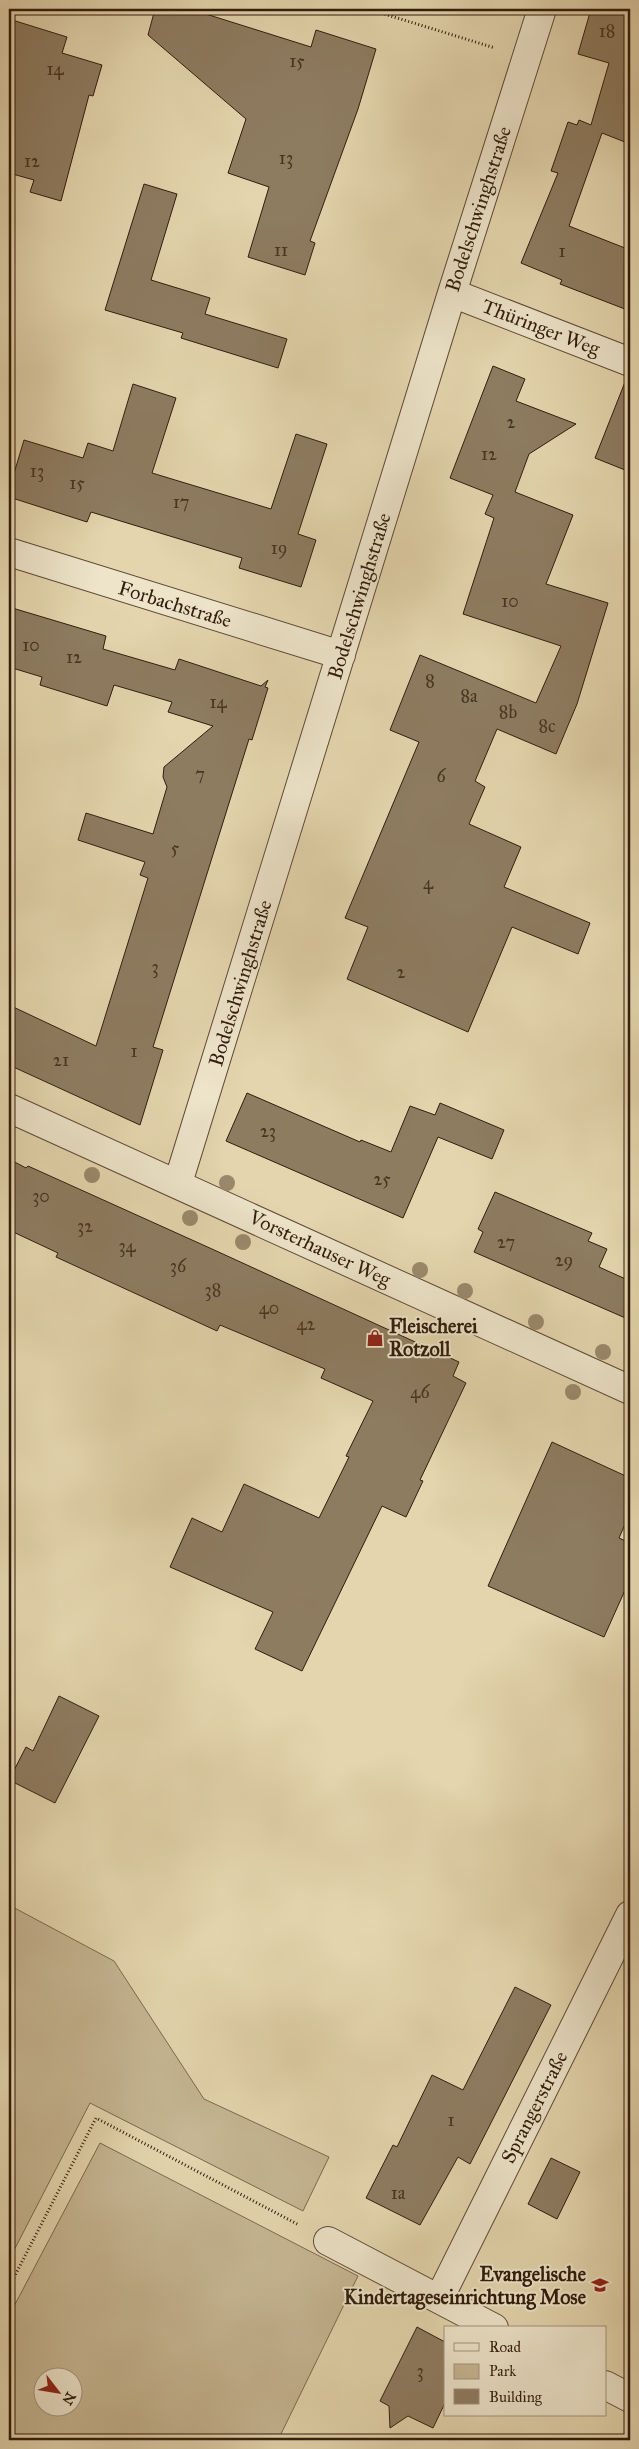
<svg xmlns="http://www.w3.org/2000/svg" width="639" height="2449" font-family="'IM FELL Great Primer',serif">
<style>
.green{fill:#c6b693;stroke:#7c6950;fill-rule:evenodd}
.building{fill:#8e7c61;stroke:#311c0d}
.lines{fill:none;stroke-linecap:round;stroke-linejoin:round}
.street-casing{stroke:#5e4a35;stroke-width:30}
.path{stroke:#311c0d;stroke-width:3;stroke-dasharray:1 2.5;stroke-linecap:butt}
.street{stroke:#ede4ca;stroke-width:28}
.tree{fill:#9a896b}
.labels{text-anchor:middle;stroke-width:4;stroke-linejoin:round;paint-order:stroke}
.number-label{font-size:18px;fill:#483422}
.street-label{font-size:20px;fill:#311c0d;stroke:#ede4ca}
.poi-label{font-size:20px;font-weight:bold;fill:#311c0d;stroke:#ede4ca;text-anchor:start}
</style>
<rect width="100%" height="100%" fill="#e4d5ae"/>
<filter id="stains"><feTurbulence type="fractalNoise" baseFrequency=".004" numOctaves="4"/><feColorMatrix values="0 0 0 0 .2 0 0 0 0 .09 0 0 0 0 .02 0 0 0 .5 -.17"/></filter>
<radialGradient id="worn" r=".72"><stop offset=".6" stop-color="#630" stop-opacity="0"/><stop offset="1" stop-color="#630" stop-opacity=".3"/></radialGradient>
<path class="green" d="M 9,1905 L 114,1961 L 204,2099 L 329,2157 L 303,2211 L 90,2103 L 9,2260 Z
M 100,2143 L 358,2276 L 280,2436 L 289,2440 L 9,2440 L 9,2312 L 11,2312 ZM 42,2376 L 72,2376 L 72,2406 L 42,2406 Z"/>
<path class="building" d="M 155,9 L 190,9 L 311,47 L 316,30 L 376,49 L 358,109 L 310,241 L 315,243 L 305,275 L 248,257 L 269,187 L 228,173 L 246,119 L 148,35 Z
M 591,9 L 630,9 L 630,144 L 602,133 L 569,226 L 630,250 L 630,311 L 560,284 L 562,280 L 521,263 L 558,173 L 551,171 L 568,122 L 577,125 L 579,120 L 591,125 L 609,63 L 578,54 Z
M 9,19 L 67,37 L 62,53 L 102,65 L 93,96 L 89,95 L 61,201 L 30,192 L 34,180 L 9,173 Z
M 144,184 L 177,194 L 151,280 L 210,298 L 205,314 L 287,339 L 278,368 L 181,338 L 183,333 L 105,310 Z
M 493,366 L 525,379 L 516,401 L 576,424 L 529,454 L 515,492 L 573,515 L 546,584 L 608,603 L 577,704 L 556,754 L 497,729 L 475,781 L 485,787 L 469,824 L 521,847 L 504,887 L 590,923 L 578,954 L 512,927 L 468,1032 L 347,979 L 368,927 L 345,918 L 419,742 L 390,730 L 420,655 L 536,703 L 561,646 L 463,614 L 494,518 L 485,514 L 493,495 L 450,478 Z
M 627,377 L 630,377 L 630,472 L 595,458 Z
M 133,384 L 176,398 L 152,473 L 271,509 L 296,434 L 327,444 L 298,534 L 316,540 L 301,587 L 239,568 L 242,558 L 91,512 L 87,522 L 9,497 L 9,490 L 24,440 L 83,458 L 88,443 L 113,451 Z
M 9,607 L 106,636 L 103,649 L 175,670 L 179,659 L 261,686 L 268,680 L 265,687 L 268,688 L 252,740 L 249,739 L 153,1047 L 163,1050 L 140,1125 L 9,1065 L 9,1005 L 96,1046 L 148,878 L 140,875 L 145,862 L 78,840 L 86,813 L 153,834 L 167,787 L 163,777 L 164,767 L 213,726 L 168,712 L 172,702 L 114,685 L 107,706 L 40,685 L 42,677 L 9,667 Z
M 247,1093 L 360,1142 L 361,1140 L 391,1152 L 410,1106 L 435,1115 L 440,1103 L 504,1130 L 492,1159 L 438,1137 L 403,1218 L 226,1141 Z
M 9,1159 L 26,1168 L 28,1166 L 212,1249 L 459,1362 L 453,1376 L 466,1383 L 420,1480 L 423,1481 L 406,1517 L 382,1506 L 302,1671 L 255,1649 L 273,1612 L 170,1567 L 192,1518 L 222,1532 L 244,1484 L 319,1518 L 349,1457 L 346,1456 L 373,1401 L 321,1378 L 325,1369 L 220,1325 L 217,1331 L 56,1257 L 58,1253 L 9,1230 Z
M 495,1192 L 592,1233 L 588,1241 L 607,1249 L 599,1267 L 630,1281 L 630,1320 L 474,1252 L 483,1232 L 478,1229 Z
M 552,1442 L 630,1478 L 630,1513 L 619,1538 L 630,1543 L 630,1579 L 604,1637 L 488,1586 Z
M 59,1696 L 99,1716 L 55,1803 L 9,1780 L 26,1747 L 33,1751 Z
M 515,1987 L 551,2005 L 470,2164 L 458,2157 L 420,2225 L 366,2198 L 393,2145 L 397,2147 L 432,2075 L 463,2090 Z
M 551,2158 L 580,2172 L 557,2219 L 528,2204 Z
M 417,2327 L 445,2342 L 445,2403 L 433,2428 L 408,2416 L 390,2428 L 389,2406 L 380,2401 Z"/>
<g class="lines">
<g class="street-casing">
<path id="street" d="M 452,293 L 630,362
M 9,552 L 341,655
M 9,1108 L 630,1390
M 178,1183 L 452,293 L 542,9
M 328,2241 L 494,2328
M 439,2299 L 630,1915
M 605,2385 L 630,2398"/>
</g>
<path class="path" d="M 368,9 L 495,48
M 9,2287 L 96,2118 L 299,2225"/>
<use href="#street" class="street"/>
</g>
<g class="tree">
<circle cx="92" cy="1175" r="8"/>
<circle cx="227" cy="1183" r="8"/>
<circle cx="190" cy="1218" r="8"/>
<circle cx="243" cy="1242" r="8"/>
<circle cx="420" cy="1270" r="8"/>
<circle cx="465" cy="1291" r="8"/>
<circle cx="536" cy="1322" r="8"/>
<circle cx="603" cy="1352" r="8"/>
<circle cx="573" cy="1392" r="8"/>
</g>
<defs>
<g id="shop-bare" transform="scale(1.35)"><path d="M-5-2.5h2.3a2.7 3.5 0 0 1 5.4 0H5L5.5 6h-11ZM-1.5-2.5h3a1.5 2.3 0 0 0-3 0Z" fill="#8f2418" stroke="#ede4ca" stroke-width="2.5" paint-order="stroke"/></g>
<g id="school-bare" transform="scale(1.35)"><path d="M0-5L7-2L0 1L-7-2ZM-4 1L0 2.5L4 1V4Q0 6-4 4Z" fill="#8f2418" stroke="#ede4ca" stroke-width="2.5" paint-order="stroke"/></g>
</defs>
<g fill-rule="evenodd">
<use href="#shop-bare" x="375" y="1338"/>
<use href="#school-bare" x="600" y="2285"/>
</g>
<g class="labels">
<g class="number-label">
<text x="607" y="37">18</text>
<text x="297" y="67">15</text>
<text x="55" y="75">14</text>
<text x="286" y="164">13</text>
<text x="32" y="167">12</text>
<text x="281" y="256">11</text>
<text x="562" y="257">1</text>
<text x="511" y="428">2</text>
<text x="489" y="460">12</text>
<text x="37" y="477">13</text>
<text x="77" y="489">15</text>
<text x="181" y="508">17</text>
<text x="279" y="554">19</text>
<text x="510" y="607">10</text>
<text x="31" y="651">10</text>
<text x="74" y="663">12</text>
<text x="430" y="687">8</text>
<text x="469" y="702">8a</text>
<text x="218" y="708">14</text>
<text x="508" y="718">8b</text>
<text x="547" y="732">8c</text>
<text x="200" y="780">7</text>
<text x="441" y="782">6</text>
<text x="175" y="854">5</text>
<text x="428" y="889">4</text>
<text x="155" y="973">3</text>
<text x="401" y="978">2</text>
<text x="134" y="1057">1</text>
<text x="61" y="1066">21</text>
<text x="268" y="1137">23</text>
<text x="382" y="1185">25</text>
<text x="41" y="1202">30</text>
<text x="85" y="1232">32</text>
<text x="506" y="1248">27</text>
<text x="127" y="1252">34</text>
<text x="564" y="1266">29</text>
<text x="178" y="1272">36</text>
<text x="213" y="1296">38</text>
<text x="269" y="1314">40</text>
<text x="306" y="1330">42</text>
<text x="420" y="1398">46</text>
<text x="451" y="2126">1</text>
<text x="398" y="2199">1a</text>
<text x="420" y="2377">3</text>
</g>
<g class="street-label">
<text transform="translate(478 209) rotate(-72)" y="7">Bodelschwinghstraße</text>
<text transform="translate(541 327) rotate(21)" y="7">Thüringer Weg</text>
<text transform="translate(359 596) rotate(-73)" y="7">Bodelschwinghstraße</text>
<text transform="translate(175 604) rotate(17)" y="7">Forbachstraße</text>
<text transform="translate(240 983) rotate(-73)" y="7">Bodelschwinghstraße</text>
<text transform="translate(320 1248) rotate(25)" y="7">Vorsterhauser Weg</text>
<text transform="translate(534 2107) rotate(-63)" y="7">Sprangerstraße</text>
</g>
<g class="poi-label">
<text x="389" y="1333">Fleischerei<tspan x="389" dy="23">Rotzoll</tspan></text>
<text x="586" y="2281" text-anchor="end">Evangelische<tspan x="586" dy="23">Kindertageseinrichtung Mose</tspan></text>
</g>
</g>
<rect width="639" height="2449" fill="none" stroke="#e4d5ae" stroke-width="30"/>
<rect x="10" y="10" width="619" height="2429" fill="none" stroke="#311c0d" stroke-width="2.5"/>
<rect x="15" y="15" width="609" height="2419" fill="none" stroke="#311c0d"/>
<rect x="444" y="2326" width="162" height="90" fill="#ede4ca" stroke="#a2947e"/>
<rect x="454" y="2343" width="25" height="8" fill="#ede4ca" stroke="#a2947e"/>
<text x="489" y="2352" font-size="15" fill="#311c0d">Road</text>
<rect x="454" y="2364" width="25" height="15" fill="#c6b693" stroke="#a2947e"/>
<text x="489" y="2376" font-size="15" fill="#311c0d">Park</text>
<rect x="454" y="2389" width="25" height="15" fill="#8e7c61" stroke="#a2947e"/>
<text x="489" y="2402" font-size="15" fill="#311c0d">Building</text>
<g transform="translate(58 2392) rotate(121)"><circle r="24" fill="#ede4ca" stroke="#a2947e"/>
<path d="M0-4L9 19L0 12L-9 19Z" fill="#8f2418"/>
<text y="-8" font-size="14" font-weight="bold" text-anchor="middle" fill="#311c0d">N</text>
</g>
<rect width="100%" height="100%" filter="url(#stains)"/>
<rect width="100%" height="100%" fill="url(#worn)"/>
</svg>
